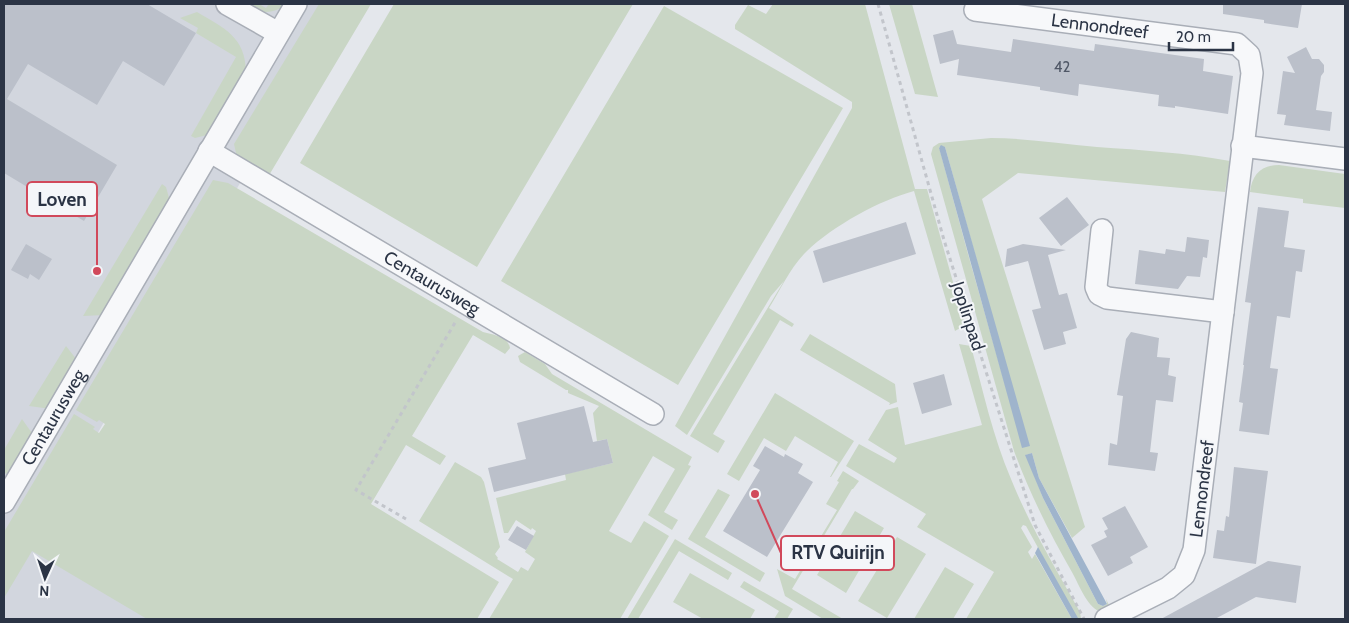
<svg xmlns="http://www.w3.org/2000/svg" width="1349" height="623" font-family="Cabin,sans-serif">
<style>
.built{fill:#d2d6de}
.green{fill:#c9d6c5;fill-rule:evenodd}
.water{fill:#9fb4cc}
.building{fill:#bbc0ca}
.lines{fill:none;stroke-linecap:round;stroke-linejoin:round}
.street-casing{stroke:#a9aeb7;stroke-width:24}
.path{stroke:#c2c5cb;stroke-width:3;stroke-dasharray:4 4;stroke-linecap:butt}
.street{stroke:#f7f8fa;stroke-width:21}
.labels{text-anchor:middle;stroke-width:4;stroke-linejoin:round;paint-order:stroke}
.number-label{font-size:15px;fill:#4f5766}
.street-label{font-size:18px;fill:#2b3445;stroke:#f4f6f9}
.leader{fill:none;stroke:#d1495b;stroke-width:2}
.callout-dot{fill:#d1495b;stroke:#f4f6f9;stroke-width:2}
.callout{fill:#f4f6f9;stroke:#d1495b;stroke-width:2}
.callout-label{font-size:19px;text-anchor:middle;font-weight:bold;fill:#2b3445}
</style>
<rect width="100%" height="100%" fill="#e4e7ec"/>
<path class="built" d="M 4,4 L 342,4 L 38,538 L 185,619 L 4,619 Z"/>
<path class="green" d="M 227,4 L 259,4 L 266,8 L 269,4 L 288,4 C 265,19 251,10 227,4 Z
M 319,4 L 371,4 L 265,182 L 238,162 L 234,144 Z
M 394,4 L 633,4 L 477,267 L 300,163 Z
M 773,4 L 865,4 L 915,189 L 927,189 L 965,325 L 955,331 L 914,191 C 880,200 833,226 807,251 C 791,266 781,289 769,308 L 794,324 L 792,327 L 780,320 L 713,434 L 725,441 L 718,453 L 690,436 L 784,281 L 771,296 L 687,435 L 675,426 L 852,108 L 852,102 L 735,29 L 735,25 L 748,5 L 766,14 Z
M 889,4 L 912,4 L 938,97 L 915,94 Z
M 664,6 L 843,108 L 678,385 L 501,281 Z
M 197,12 C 224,28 246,37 246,73 L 215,133 L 195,138 L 191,136 L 236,57 L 196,33 L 198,28 L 180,18 Z
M 991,138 C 1026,138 1061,144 1097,147 C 1142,150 1186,153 1230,161 L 1225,192 L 1018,173 L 982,199 L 1085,527 L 1072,538 L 1039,478 L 1032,453 L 1026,455 L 1043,498 L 1098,604 L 1103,606 L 1107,604 L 1106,599 L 1109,605 L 1099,611 C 1087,606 1079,585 1073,574 C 1050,534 1030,494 1014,451 L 931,154 L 933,147 L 939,143 ZM 939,147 L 945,147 L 1017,404 L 1019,407 L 1023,448 L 968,254 Z
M 1279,165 L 1345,174 L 1345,208 L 1303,203 L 1303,199 L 1250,192 C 1252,175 1261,165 1279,165 Z
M 213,180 L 228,183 L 483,332 C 493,335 508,336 510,348 L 505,354 L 473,335 L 412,436 L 446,456 L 440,465 L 406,445 L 371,504 L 499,582 L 477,619 L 147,619 L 32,551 L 4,598 L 4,532 L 74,414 L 95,427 L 93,429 L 99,433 L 105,424 L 99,420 L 97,422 L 76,410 Z
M 162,184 L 166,187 L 171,205 L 104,315 L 83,316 Z
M 810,334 L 895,384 L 897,402 L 889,405 L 890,403 L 800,350 Z
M 959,344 L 971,346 C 983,391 993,437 1011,479 C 1030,526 1056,569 1080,612 L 1081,619 L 1076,619 L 1077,618 L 1026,526 L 1023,525 L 1021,528 L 1032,547 L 1028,552 L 1032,559 L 1035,554 L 1072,619 L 966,619 L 994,572 L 917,527 L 926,514 L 846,466 L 859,444 L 894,463 L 897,458 L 868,440 L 886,410 L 898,407 L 905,445 L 982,425 Z
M 66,346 L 77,360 L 51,409 L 29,406 Z
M 525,352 L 545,364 L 552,374 L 692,457 L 688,465 L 691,466 L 664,512 L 678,520 L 672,530 L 648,515 L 675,469 L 653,456 L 609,531 L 631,543 L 644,521 L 669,536 L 620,619 L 489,619 L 513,579 L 419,521 L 455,462 L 481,477 L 484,482 L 500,547 L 495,554 L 498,558 L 497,559 L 518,572 L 521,567 L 528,571 L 535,559 L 525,552 L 536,531 L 532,528 L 531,530 L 516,520 L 508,533 L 504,533 L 496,498 L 566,480 L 565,474 L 613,463 L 607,439 L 597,441 L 593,413 L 599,406 L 568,393 L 568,390 L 566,390 L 520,362 L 518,356 Z
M 775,393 L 854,441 L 831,477 L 830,477 L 838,462 L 795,436 L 786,451 L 764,438 L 739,481 L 727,474 Z
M 22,419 L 34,436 L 11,475 L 4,473 L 4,450 Z
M 843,471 L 859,481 L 853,489 L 852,489 L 792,589 L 843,619 L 823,619 L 785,596 L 777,569 L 795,579 L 837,510 L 826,504 L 839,482 L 837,481 Z
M 718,489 L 730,495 L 705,537 L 765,573 L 760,582 L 688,539 Z
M 855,511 L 884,528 L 846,593 L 817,575 Z
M 897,537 L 926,554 L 887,618 L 858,601 Z
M 675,539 L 732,573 L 728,580 L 679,551 L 638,619 L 627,619 Z
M 945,567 L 974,584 L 953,619 L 914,619 Z
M 690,573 L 755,610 L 750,619 L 703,619 L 673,602 Z
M 744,581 L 793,609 L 787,619 L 774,619 L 779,611 L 740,587 Z"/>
<path class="water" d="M 941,145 L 945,147 L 1030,446 L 1022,448 L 939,148 Z
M 1032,453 L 1039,478 L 1107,604 L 1103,606 L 1098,604 L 1043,498 L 1025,455 Z
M 1038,547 L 1078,618 L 1072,619 L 1035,553 Z"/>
<path class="building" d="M 4,4 L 147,4 L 196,33 L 164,86 L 123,61 L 97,105 L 28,64 L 7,99 L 117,165 L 84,221 L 4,173 Z
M 1223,4 L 1302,4 L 1298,28 L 1264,23 L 1264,20 L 1223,14 Z
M 953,30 L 957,44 L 1011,52 L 1013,39 L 1094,51 L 1095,44 L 1204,59 L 1203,71 L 1233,76 L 1228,114 L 1175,106 L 1175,108 L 1158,106 L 1159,95 L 1079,84 L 1078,96 L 1040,90 L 1040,87 L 957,75 L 959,59 L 940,64 L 933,35 Z
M 1306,47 L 1312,59 L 1319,59 L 1324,65 L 1324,72 L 1321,76 L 1316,110 L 1332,112 L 1330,131 L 1284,125 L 1286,115 L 1277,114 L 1283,71 L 1295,73 L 1287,57 Z
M 1067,197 L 1089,225 L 1061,246 L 1039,218 Z
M 1258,207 L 1289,211 L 1284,247 L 1305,250 L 1302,272 L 1296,271 L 1290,318 L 1277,316 L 1270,368 L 1278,369 L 1269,435 L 1239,431 L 1243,403 L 1239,402 L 1244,365 L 1243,365 L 1251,303 L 1245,302 Z
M 906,222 L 916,254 L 823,283 L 813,251 Z
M 1187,237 L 1209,240 L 1207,258 L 1203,257 L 1200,277 L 1187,276 L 1178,289 L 1135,284 L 1139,250 L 1165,254 L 1166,249 L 1185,252 Z
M 26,244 L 52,259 L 39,280 L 30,274 L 28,279 L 11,270 Z
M 1023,244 L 1066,250 L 1048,255 L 1059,295 L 1067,293 L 1077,328 L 1063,332 L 1066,344 L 1044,350 L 1032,310 L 1041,308 L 1028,261 L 1005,267 L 1007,249 Z
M 1131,332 L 1159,338 L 1157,357 L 1170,358 L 1168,375 L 1176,377 L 1173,402 L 1156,400 L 1150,452 L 1158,453 L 1155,471 L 1108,465 L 1110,443 L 1117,445 L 1123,396 L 1117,395 L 1126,339 Z
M 944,374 L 952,405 L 922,414 L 913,383 Z
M 584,406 L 593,442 L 607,439 L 613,463 L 494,492 L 488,468 L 526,459 L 517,423 Z
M 765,446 L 784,457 L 785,454 L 803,464 L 798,473 L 813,482 L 767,557 L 723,531 L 760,470 L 753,466 Z
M 1234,467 L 1268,471 L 1256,564 L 1213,558 L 1217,530 L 1224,531 L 1226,516 L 1229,517 Z
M 1125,506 L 1148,547 L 1130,557 L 1133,563 L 1108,576 L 1091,545 L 1107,537 L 1104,531 L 1108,529 L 1102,518 Z
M 517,526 L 534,536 L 526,550 L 508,540 Z
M 1268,561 L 1301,566 L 1296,603 L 1256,597 L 1215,619 L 1161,619 Z"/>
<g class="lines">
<g class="street-casing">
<g id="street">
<path d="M 227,4 L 278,33"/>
<path id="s1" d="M 975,10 L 1237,44 L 1249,55 L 1252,73 L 1194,550 L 1184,575 L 1168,588 L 1106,619"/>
<path d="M 1242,146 L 1345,159"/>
<path id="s2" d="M 209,151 L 653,414"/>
<path d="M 1102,230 L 1096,287 L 1099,294 L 1107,298 L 1223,312"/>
<path id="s3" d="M 4,502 L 296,4"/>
</g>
</g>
<path class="path" d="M 878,4 L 944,240 L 1035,525 L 1084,619
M 406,519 L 356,490 L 456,321"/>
<use href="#street" class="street"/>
</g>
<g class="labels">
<g class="number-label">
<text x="1062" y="72">42</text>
</g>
<g class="street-label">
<text dy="6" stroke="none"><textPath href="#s1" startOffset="126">Lennondreef</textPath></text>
<text dy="6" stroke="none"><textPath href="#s2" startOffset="259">Centaurusweg</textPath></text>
<text transform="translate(968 316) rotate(72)" y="6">Joplinpad</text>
<text dy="6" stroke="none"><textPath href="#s3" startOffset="98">Centaurusweg</textPath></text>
<text transform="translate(1202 489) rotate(-83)" y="6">Lennondreef</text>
</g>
</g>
<path class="leader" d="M97 271L97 199M755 494L781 553"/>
<g class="callout-dot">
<circle cx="97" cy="271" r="5"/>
<circle cx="755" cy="494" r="5"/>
</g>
<g class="callout">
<rect x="27" y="182" width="70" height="34" rx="5"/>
<rect x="781" y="536" width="113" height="34" rx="5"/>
</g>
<g class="callout-label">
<text x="62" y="206">Loven</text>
<text x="838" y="559">RTV Quirijn</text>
</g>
<rect width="1349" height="623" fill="none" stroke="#2b3445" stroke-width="10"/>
<g transform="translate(45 578) rotate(183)" stroke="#f4f6f9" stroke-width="4" paint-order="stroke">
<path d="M0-4L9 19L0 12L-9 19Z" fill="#2b3445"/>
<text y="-8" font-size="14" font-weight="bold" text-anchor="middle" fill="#2b3445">N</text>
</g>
<path d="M1169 42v8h64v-8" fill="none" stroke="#2b3445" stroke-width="2.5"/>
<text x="1176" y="42" font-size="15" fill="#2b3445" stroke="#f4f6f9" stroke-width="4" paint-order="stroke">20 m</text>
</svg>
